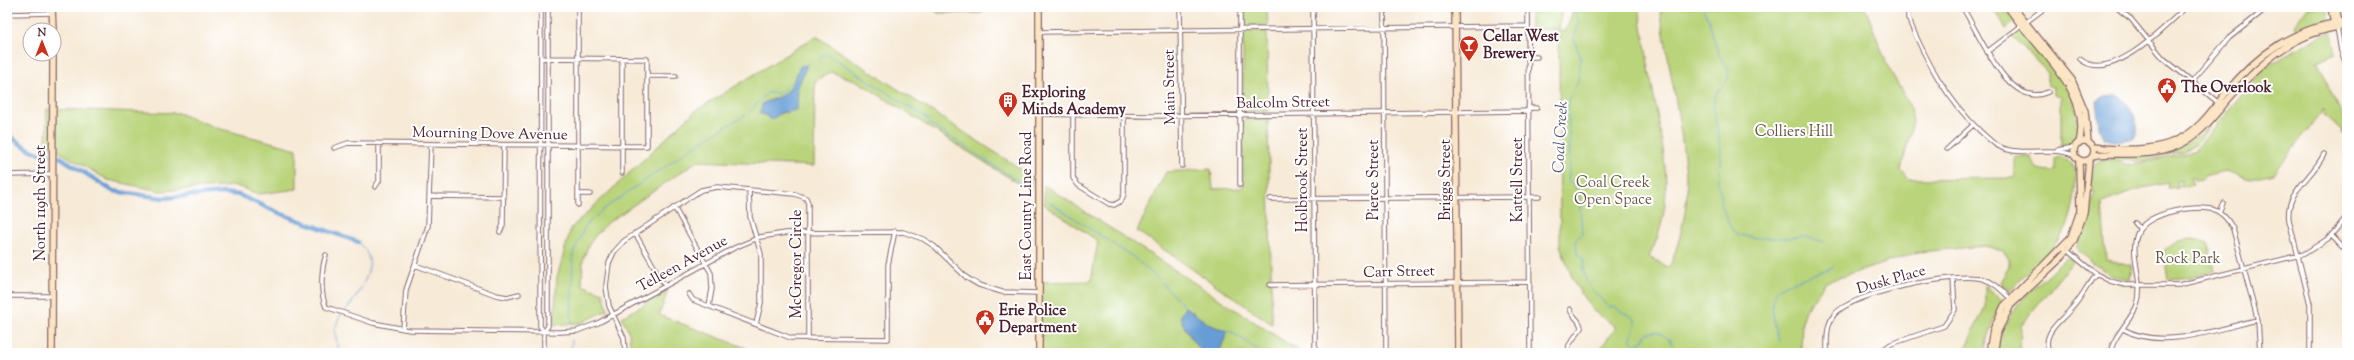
<svg xmlns="http://www.w3.org/2000/svg" width="2354" height="360" font-family="'Sorts Mill Goudy',serif">
<style>
.green{fill:#b9d47a;stroke:#827a52}
.water{fill:#669dd4;stroke:#585e80}
.lines{fill:none;stroke-linecap:round;stroke-linejoin:round}
.stream{stroke:#669dd4;stroke-width:1}
.canal{stroke:#669dd4;stroke-width:4.5}
.street-casing{stroke:#876667;stroke-width:5.5}
.secondary-casing{stroke:#876667;stroke-width:8}
.street{stroke:#fff;stroke-width:3.5}
.secondary{stroke:#fce5c4;stroke-width:5.5}
.labels{text-anchor:middle;stroke-width:4;stroke-linejoin:round;paint-order:stroke}
.poi-label{font-size:15px;font-weight:bold;fill:#4a1f2b;stroke:#fff;text-anchor:start}
.street-label{font-size:15px;fill:#4a1f2b;stroke:#fff}
.park-label{font-size:15px;fill:#6b5543;stroke:#fff}
.water-label{font-size:16px;font-style:italic;fill:#575877;stroke:#fff}
</style>
<rect width="100%" height="100%" fill="#fff"/>
<filter id="ink" filterUnits="userSpaceOnUse"><feTurbulence type="fractalNoise" baseFrequency=".025" numOctaves="2"/><feDisplacementMap in="SourceGraphic" scale="8" xChannelSelector="R" yChannelSelector="G"/><feConvolveMatrix kernelMatrix="1 2 1 2 8 2 1 2 1" color-interpolation-filters="sRGB"/></filter>
<filter id="wash" filterUnits="userSpaceOnUse"><feTurbulence type="fractalNoise" baseFrequency=".012" numOctaves="4" result="noise"/><feDisplacementMap in="SourceGraphic" scale="16" xChannelSelector="R" yChannelSelector="G"/><feGaussianBlur stdDeviation="0.9" result="paint"/><feColorMatrix in="noise" values="0 0 0 0 0 0 0 0 0 0 0 0 0 0 0 0 0 1.4 0 .05"/><feComposite in="paint" operator="in"/></filter>
<g filter="url(#wash)">
<rect width="100%" height="100%" fill="#f7ead7"/>
<path class="green" d="M 937,7 L 982,7 L 982,13 L 937,13 Z
M 1243,7 L 1267,7 L 1268,26 L 1248,26 L 1243,21 Z
M 1531,7 L 1562,7 L 1559,30 L 1531,29 Z
M 1574,7 L 1639,7 C 1644,39 1649,71 1655,103 C 1665,160 1676,203 1649,257 L 1669,268 C 1678,249 1687,212 1687,191 C 1684,129 1668,68 1660,7 L 1865,7 L 1887,65 L 1909,104 L 1913,121 L 1901,170 L 1909,179 L 2015,178 L 2015,156 L 2031,157 C 2034,170 2042,171 2055,171 L 2055,159 C 2059,156 2062,157 2066,159 C 2083,165 2073,215 2066,228 C 2054,252 2029,271 2010,290 L 2000,282 L 2009,267 L 2009,259 L 2003,251 L 1985,246 L 1919,252 L 1826,282 L 1805,310 L 1802,319 L 1801,353 L 1597,353 L 1616,327 L 1592,310 L 1574,283 L 1560,245 L 1559,31 L 1566,31 Z
M 1994,7 L 2005,7 L 2015,22 L 2006,29 Z
M 2308,7 L 2327,7 L 2329,18 L 2326,21 L 2297,31 L 2294,26 Z
M 1248,31 L 1267,31 L 1268,111 L 1247,111 L 1243,106 L 1243,36 Z
M 2019,31 L 2023,32 C 2045,59 2083,93 2078,132 C 2077,144 2072,147 2061,147 L 2061,97 L 2054,95 L 2054,88 L 2047,85 L 2047,72 L 2012,36 Z
M 2331,31 L 2336,53 L 2316,61 L 2344,119 L 2347,121 L 2347,136 L 2342,133 L 2343,130 L 2323,116 L 2324,109 L 2273,174 L 2250,179 L 2226,171 L 2204,176 L 2203,180 L 2195,181 L 2194,178 L 2190,178 L 2193,185 L 2181,187 L 2181,180 L 2177,181 L 2179,188 L 2177,187 L 2168,188 L 2169,183 L 2142,188 L 2102,203 L 2106,260 L 2132,265 L 2130,280 L 2110,275 L 2078,251 L 2076,248 L 2088,223 L 2095,192 L 2092,192 C 2092,182 2089,167 2099,161 C 2107,156 2119,163 2126,164 C 2142,166 2151,160 2165,157 C 2176,155 2185,155 2195,150 L 2265,68 L 2280,58 Z
M 816,36 L 1033,177 L 1030,191 L 857,81 L 831,72 L 815,81 L 814,166 L 697,161 L 606,224 L 596,235 L 588,246 L 583,260 L 582,285 L 603,293 L 608,310 L 581,323 L 554,325 L 557,277 L 571,228 L 694,112 Z
M 47,109 L 178,113 L 217,128 L 297,149 L 297,189 L 259,194 L 236,186 L 160,191 L 108,180 L 46,144 Z
M 2220,113 L 2196,144 L 2183,152 L 2166,154 L 2144,162 L 2125,159 L 2120,161 L 2109,158 C 2113,155 2128,157 2135,157 C 2172,156 2197,141 2220,113 Z
M 1247,117 L 1268,117 L 1272,324 L 1137,231 L 1166,172 L 1211,169 L 1213,189 L 1243,188 L 1243,122 Z
M 1044,185 L 1302,353 L 1041,353 L 1039,282 L 1091,281 L 1098,241 L 1044,204 Z
M 2193,238 L 2208,243 L 2215,271 L 2191,277 L 2168,279 L 2163,251 L 2179,240 Z
M 2066,257 L 2074,260 L 2021,325 L 2020,353 L 1996,353 C 2004,307 2035,288 2066,257 Z
M 1985,285 L 2004,302 C 1994,318 1986,334 1985,353 L 1955,353 L 1964,351 L 1985,307 Z
M 668,291 L 659,315 L 759,353 L 631,353 L 629,333 L 622,317 Z"/>
<path class="water" d="M 807,65 L 798,87 L 797,110 L 781,113 L 771,120 L 765,115 L 759,114 L 763,103 C 791,92 788,94 800,66 Z
M 2117,95 C 2129,103 2144,126 2134,139 L 2115,141 L 2105,139 L 2099,127 L 2096,101 L 2104,96 Z
M 1185,307 C 1199,315 1208,328 1225,329 L 1227,333 L 1219,353 L 1203,353 C 1193,341 1185,331 1180,316 Z"/>
<g class="lines">
<path class="stream" d="M 1576,7 L 1574,10 C 1582,30 1578,20 1574,40 L 1581,58 L 1578,82 L 1568,102 L 1570,162 L 1568,181 L 1579,192 L 1582,233 L 1576,240 L 1577,254 L 1584,259 L 1583,270 L 1588,285 L 1608,307 L 1614,307 L 1635,319 L 1635,326 L 1630,340 L 1636,345 L 1643,340 L 1646,334 L 1657,331 L 1669,339 L 1676,353
M 1703,7 C 1714,26 1713,53 1729,69 L 1728,79 L 1715,95 L 1714,108 L 1721,152 L 1718,181 L 1722,207 L 1732,230 L 1739,235 L 1758,238 L 1787,238 L 1801,236 L 1825,242
M 820,57 L 826,54 L 840,62 L 929,120
M 807,65 L 810,63
M 749,113 L 764,96 L 768,93 L 779,93 L 793,81
M 929,123 L 1030,189
M 1048,201 L 1133,257 L 1156,277 L 1185,307
M 343,312 C 354,304 372,273 369,260 C 368,253 363,247 358,242
M 571,324 L 573,254 L 585,226 L 605,208 L 705,139 L 745,115
M 1227,331 L 1232,332 L 1262,353
M 1779,341 C 1775,324 1766,300 1780,287 L 1833,267
M 340,353 L 334,330 L 341,314
M 571,353 L 572,340
M 1628,353 L 1630,347"/>
<path class="canal" d="M 7,134 C 19,143 33,154 49,155
M 60,157 L 113,191 L 163,198 L 223,193 L 239,195 L 279,213 L 358,242"/>
</g>
</g>
<g filter="url(#ink)">
<g class="lines">
<g class="street-casing">
<path id="street" d="M 541,7 L 540,326 L 544,332
M 1180,7 L 1182,166
M 1313,7 L 1315,348 L 1318,353
M 1384,7 L 1386,353
M 1528,7 L 1530,353
M 1911,7 L 1908,11 L 1908,18 C 1926,61 1947,100 1981,132 C 1990,140 1997,148 2009,150 C 2031,155 2054,146 2075,156
M 1962,7 C 1979,31 2007,111 2048,92
M 2116,7 L 2131,19 L 2163,58 L 2220,104
M 7,14 L 52,13
M 2337,27 L 2341,51 L 2347,66
M 1038,32 L 1528,26
M 1987,52 L 2046,7
M 1528,57 L 1537,57
M 622,59 L 622,173
M 2080,59 C 2110,85 2165,27 2186,7
M 647,76 L 676,76
M 2192,81 L 2229,38 L 2268,7
M 1528,108 L 1537,108
M 1038,114 L 1150,116 L 1528,111
M 1073,114 L 1073,178 L 1078,185 L 1109,204 L 1114,205 L 1121,201 L 1124,194 L 1124,116
M 334,148 L 348,143 L 647,146 L 647,59 L 541,58
M 1947,149 L 1973,125
M 2057,150 L 2075,147
M 7,175 L 52,174
M 1240,185 L 1240,7
M 375,187 L 379,181 L 379,144
M 749,190 L 750,217 L 761,254 L 761,303 L 756,324
M 578,194 L 590,194
M 430,196 L 504,197
M 1270,199 L 1539,197
M 578,205 L 578,7
M 674,207 L 711,273 L 712,289 L 709,306
M 2219,212 L 2223,203
M 2135,223 L 2140,229
M 500,232 L 503,225 L 504,145
M 635,233 L 665,286
M 2331,235 L 2347,252
M 2063,247 L 2096,274 L 2110,281 L 2125,285 L 2179,285 L 2304,254 L 2329,238 L 2347,216
M 326,255 C 321,269 320,294 326,307 L 373,323 L 410,330 L 560,332 L 577,331 L 598,323 L 734,248 L 760,237 L 786,233 L 903,232 L 923,239 L 934,246 L 967,278 L 979,285 L 1002,292 L 1038,293
M 415,265 L 496,295 L 507,297 L 519,294
M 1270,285 L 1530,282
M 689,294 L 693,300 L 791,338 L 888,339 L 888,265 L 895,231
M 7,296 L 52,296
M 403,329 L 406,290 L 428,226 L 431,144
M 2123,329 C 2162,351 2217,329 2257,320
M 1884,349 L 1891,344 L 1944,326 L 1955,310 L 1953,278
M 544,353 L 544,332 L 548,326 L 548,7
M 625,353 L 624,338 L 609,306 L 606,286 L 609,263 L 614,252 L 624,241 L 701,190 L 717,187 L 795,194 L 806,198 L 808,203 L 808,339
M 1568,353 L 1569,345 L 1581,328 C 1581,320 1572,317 1570,309
M 1827,353 C 1827,340 1826,325 1834,315 C 1850,293 1956,271 1983,279 C 1995,282 2003,292 2012,300
M 2049,353 C 2041,333 2060,322 2071,309 C 2081,299 2087,285 2096,274
M 2111,353 C 2110,340 2132,319 2137,305 C 2145,282 2128,254 2138,232 C 2148,212 2198,203 2217,211 C 2225,215 2229,221 2233,229 L 2258,321 L 2260,353
M 2310,353 L 2310,304 L 2289,220 C 2285,191 2313,178 2324,154"/>
</g>
<g class="secondary-casing">
<path id="secondary" d="M 52,7 L 53,30
M 1455,7 L 1458,353
M 2008,7 C 2033,47 2093,89 2079,143
M 2013,7 L 2072,80 L 2085,111 L 2088,142
M 2331,7 L 2333,19 L 2337,23
M 2336,7 L 2338,18 L 2337,23
M2074 151a10 10 0 1 1 20 0a10 10 0 1 1-20 0Z
M 2093,147 C 2120,150 2152,152 2177,140 C 2198,131 2211,112 2225,94 C 2257,54 2295,27 2347,21
M 2093,156 C 2101,153 2111,154 2120,154 C 2143,154 2164,154 2185,142 C 2202,132 2214,116 2226,102 C 2260,63 2294,31 2347,26
M 52,353 L 53,54
M 1039,353 L 1039,7
M 1989,353 L 1993,330 L 2004,306 L 2071,237 L 2080,211 L 2079,160
M 1994,353 L 1998,331 L 2011,305 L 2061,258 L 2074,240 L 2084,213 L 2089,160"/>
</g>
<use href="#street" class="street"/>
<use href="#secondary" class="secondary"/>
</g>
</g>
<defs>
<g id="bar-pin" transform="scale(1)"><path d="M0 17L-7.5 6A9.5 9.5 0 1 1 7.5 6Z" fill="#c8321e" stroke="#fff"/><path d="M-6-5H6L.8 .8V4.5H3.5V6h-7V4.5H-.8V.8Z" fill="#fff"/></g>
<g id="civic-pin" transform="scale(1)"><path d="M0 17L-7.5 6A9.5 9.5 0 1 1 7.5 6Z" fill="#c8321e" stroke="#fff"/><path d="M-.6-6.5H3V-4.5H.6V-3L4-1V1h2V6H-6V1h2V-1L-.6-3ZM-1.2 2.5V6h2.4V2.5Z" fill="#fff"/></g>
<g id="building-pin" transform="scale(1)"><path d="M0 17L-7.5 6A9.5 9.5 0 1 1 7.5 6Z" fill="#c8321e" stroke="#fff"/><path d="M-4-6H4V6H1V3H-1V6H-4ZM-2.5-4.3h1.7v1.8h-1.7ZM.8-4.3h1.7v1.8H.8ZM-2.5-1h1.7V.8h-1.7ZM.8-1h1.7V.8H.8Z" fill="#fff"/></g>
</defs>
<g fill-rule="evenodd">
<use href="#bar-pin" x="1469" y="45"/>
<use href="#civic-pin" x="2167" y="87"/>
<use href="#building-pin" x="1008" y="101"/>
<use href="#civic-pin" x="985" y="319"/>
</g>
<g class="labels">
<g class="poi-label">
<text x="1483" y="41">Cellar West<tspan x="1483" dy="17">Brewery</tspan></text>
<text x="2181" y="92">The Overlook</text>
<text x="1022" y="97">Exploring<tspan x="1022" dy="17">Minds Academy</tspan></text>
<text x="999" y="315">Erie Police<tspan x="999" dy="17">Department</tspan></text>
</g>
<g class="street-label">
<text transform="translate(1169 87) rotate(-91)" y="5">Main Street</text>
<text transform="translate(1283 102) rotate(-1)" y="5">Balcolm Street</text>
<text transform="translate(490 133) rotate(1)" y="5">Mourning Dove Avenue</text>
<text transform="translate(1302 180) rotate(-90)" y="5">Holbrook Street</text>
<text transform="translate(1373 180) rotate(-90)" y="5">Pierce Street</text>
<text transform="translate(1445 180) rotate(-90)" y="5">Briggs Street</text>
<text transform="translate(1517 180) rotate(-90)" y="5">Kattell Street</text>
<text transform="translate(40 203) rotate(-90)" y="5">North 119th Street</text>
<text transform="translate(1026 206) rotate(-90)" y="5">East County Line Road</text>
<text transform="translate(682 263) rotate(-29)" y="5">Telleen Avenue</text>
<text transform="translate(796 264) rotate(-90)" y="5">McGregor Circle</text>
<text transform="translate(1399 271) rotate(-1)" y="5">Carr Street</text>
<text transform="translate(1891 279) rotate(-16)" y="5">Dusk Place</text>
</g>
<g class="park-label">
<text x="1794" y="136">Colliers Hill</text>
<text x="1613" y="187">Coal Creek<tspan x="1613" dy="17">Open Space</tspan></text>
<text x="2188" y="263">Rock Park</text>
</g>
<g class="water-label">
<text transform="translate(1559 137) rotate(-87)" y="6">Coal Creek</text>
</g>
</g>
<rect width="2354" height="360" fill="none" stroke="#fff" stroke-width="24"/>
<g transform="translate(42 42)"><circle r="19" fill="#ffffff" stroke="#b7a5aa"/>
<path d="M0-3L7 15L0 10L-7 15Z" fill="#c8321e"/>
<text y="-6" font-size="11" font-weight="bold" text-anchor="middle" fill="#4a1f2b">N</text>
</g>
</svg>
